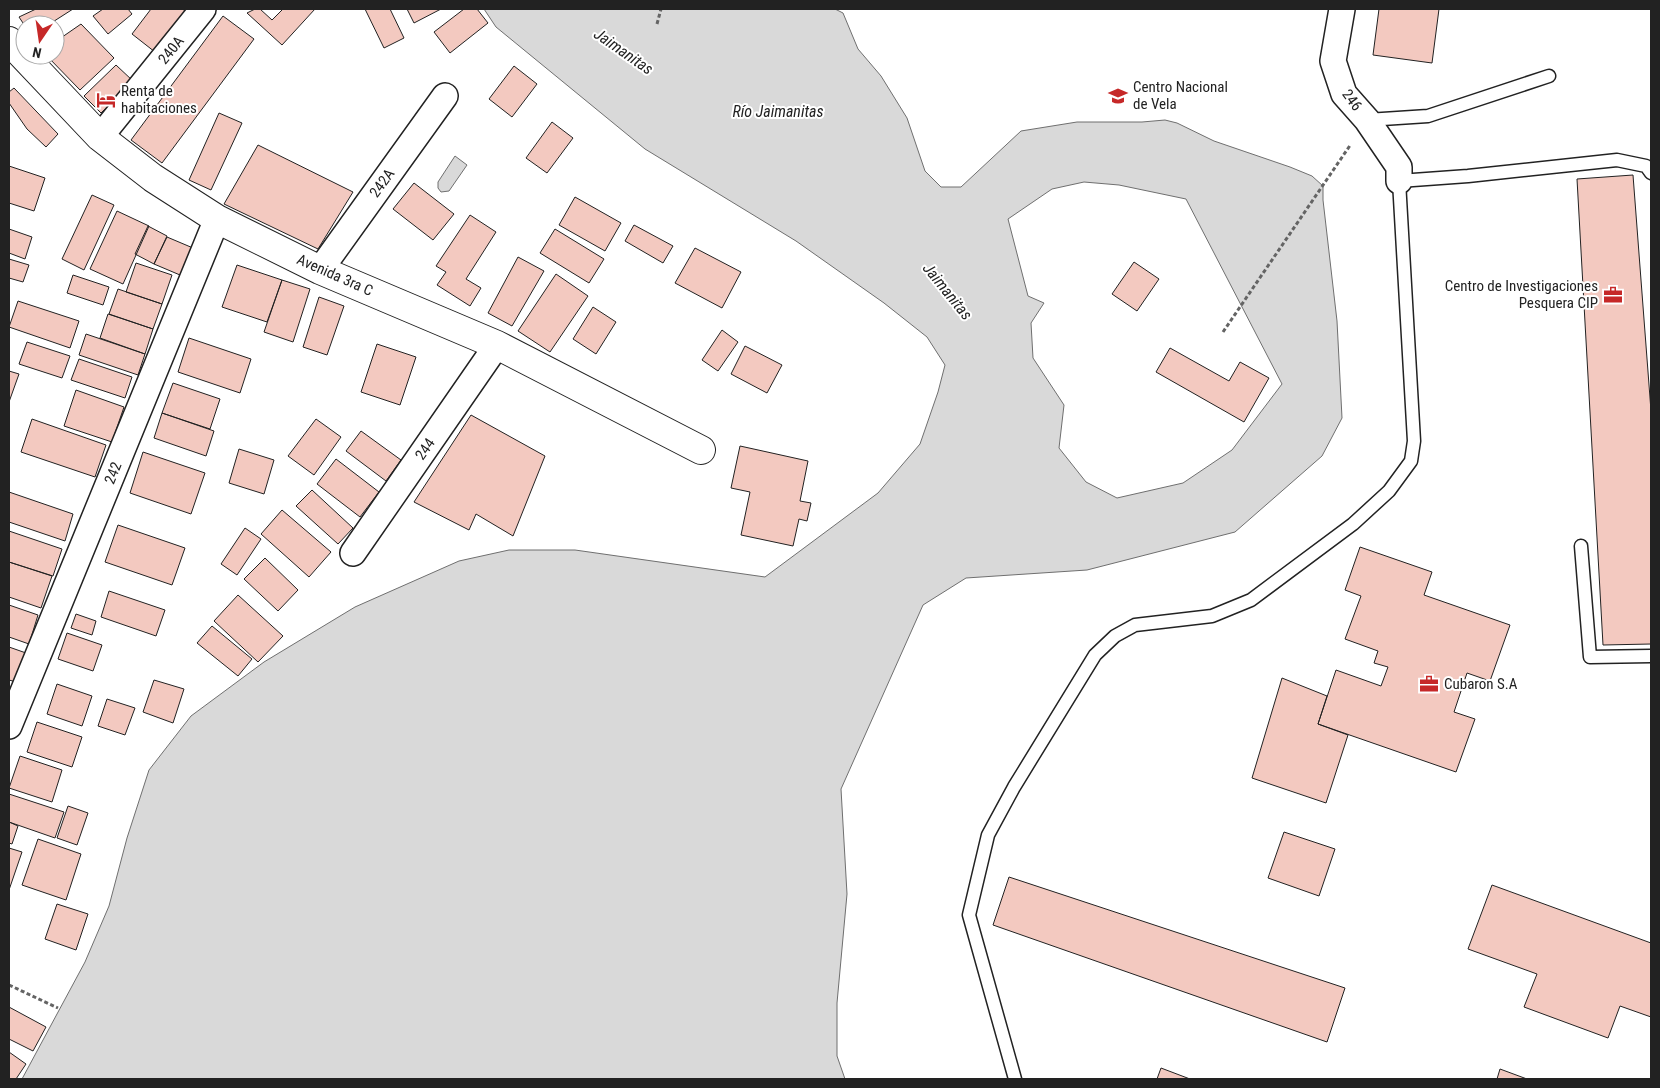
<svg xmlns="http://www.w3.org/2000/svg" width="1660" height="1088" font-family="'Roboto Condensed',sans-serif">
<style>
.water{fill:#d9d9d9;stroke:#6f6f6f;fill-rule:evenodd}
.building{fill:#f3c9c0;stroke:#222}
.lines{fill:none;stroke-linecap:round;stroke-linejoin:round}
.lane-casing{stroke:#222;stroke-width:15}
.street-casing{stroke:#222;stroke-width:28}
.secondary-casing{stroke:#222;stroke-width:30}
.path{stroke:#646464;stroke-width:3;stroke-dasharray:4 2.5;stroke-linecap:butt}
.lane{stroke:#fff;stroke-width:12}
.street{stroke:#fff;stroke-width:25}
.secondary{stroke:#fff;stroke-width:28}
.labels{text-anchor:middle;stroke-width:4;stroke-linejoin:round;paint-order:stroke}
.street-label{font-size:15px;fill:#222;stroke:#fff}
.poi-label{font-size:15px;fill:#222;stroke:#fff;text-anchor:start}
.water-label{font-size:16px;font-style:italic;fill:#222;stroke:#fff}
</style>
<rect width="100%" height="100%" fill="#fff"/>
<path class="water" d="M 484,9 L 835,9 L 843,13 L 858,49 L 881,76 L 907,118 L 925,171 L 941,187 L 961,187 L 1021,131 L 1077,122 L 1142,122 L 1165,120 L 1177,123 L 1214,141 L 1290,167 L 1312,176 L 1323,186 L 1323,200 L 1337,321 L 1342,418 L 1322,456 L 1235,532 L 1087,570 L 966,578 L 923,605 L 841,789 L 847,894 L 837,1003 L 837,1056 L 845,1079 L 22,1079 L 85,962 L 109,906 L 127,838 L 149,770 L 191,716 L 264,662 L 355,607 L 459,561 L 509,550 L 575,550 L 765,577 L 878,493 L 920,444 L 938,392 L 945,365 L 927,337 L 884,303 L 796,241 L 645,149 L 496,27 ZM 1084,182 L 1119,185 L 1186,199 L 1282,384 L 1232,450 L 1183,483 L 1117,498 L 1086,482 L 1059,448 L 1064,405 L 1033,358 L 1031,323 L 1044,303 L 1028,296 L 1008,219 L 1052,189 Z
M 455,156 L 467,165 L 449,191 L 441,192 L 438,188 L 438,182 Z"/>
<path class="building" d="M 36,9 L 73,9 L 48,25 L 25,25 L 25,26 L 19,17 Z
M 103,9 L 128,9 L 132,14 L 108,34 L 93,16 Z
M 151,9 L 182,9 L 186,11 L 155,52 L 132,34 Z
M 255,9 L 260,9 L 272,20 L 283,9 L 315,9 L 282,45 L 247,13 Z
M 365,9 L 390,9 L 404,38 L 384,48 Z
M 407,9 L 441,9 L 414,23 Z
M 464,9 L 477,9 L 488,23 L 450,53 L 434,32 Z
M 1379,9 L 1439,9 L 1432,63 L 1373,55 Z
M 223,16 L 254,39 L 162,163 L 131,140 Z
M 81,24 L 114,58 L 80,90 L 46,55 L 55,55 L 55,42 Z
M 116,65 L 133,81 L 101,113 L 84,96 Z
M 514,66 L 537,84 L 512,117 L 489,99 Z
M 14,88 L 58,134 L 46,147 L 27,129 L 9,103 L 9,92 Z
M 219,113 L 242,123 L 211,190 L 189,180 Z
M 552,122 L 573,138 L 547,173 L 526,158 Z
M 258,145 L 353,192 L 318,249 L 224,204 Z
M 9,166 L 45,178 L 34,211 L 9,203 Z
M 1633,175 L 1651,411 L 1651,644 L 1603,645 L 1577,179 Z
M 414,183 L 454,214 L 433,240 L 393,209 Z
M 92,195 L 114,205 L 84,270 L 62,259 Z
M 575,197 L 621,223 L 605,251 L 559,225 Z
M 117,211 L 149,226 L 123,284 L 90,269 Z
M 470,215 L 496,232 L 466,279 L 481,288 L 470,306 L 437,285 L 446,272 L 436,266 Z
M 634,225 L 673,246 L 663,263 L 625,241 Z
M 148,226 L 167,236 L 154,264 L 135,254 Z
M 9,229 L 32,237 L 25,259 L 9,253 Z
M 555,229 L 604,259 L 589,283 L 540,253 Z
M 167,237 L 193,248 L 180,275 L 154,264 Z
M 695,248 L 741,272 L 722,308 L 675,283 Z
M 518,257 L 544,271 L 512,326 L 488,313 Z
M 9,259 L 29,265 L 23,282 L 9,278 Z
M 1134,262 L 1159,279 L 1137,311 L 1112,294 Z
M 136,263 L 172,275 L 162,304 L 126,292 Z
M 237,265 L 282,280 L 267,322 L 222,307 Z
M 556,274 L 588,296 L 550,352 L 518,331 Z
M 73,275 L 109,287 L 103,305 L 67,293 Z
M 282,280 L 310,289 L 293,342 L 264,332 Z
M 118,289 L 162,304 L 153,329 L 109,314 Z
M 319,297 L 344,306 L 327,355 L 303,347 Z
M 18,301 L 79,321 L 70,348 L 9,327 Z
M 593,307 L 616,322 L 596,354 L 573,339 Z
M 108,314 L 153,329 L 145,354 L 100,338 Z
M 722,330 L 738,342 L 718,371 L 702,360 Z
M 86,334 L 145,354 L 138,375 L 79,355 Z
M 189,338 L 251,359 L 240,393 L 178,372 Z
M 27,342 L 70,356 L 62,378 L 19,364 Z
M 377,344 L 416,357 L 400,405 L 361,392 Z
M 745,346 L 782,365 L 767,393 L 731,374 Z
M 1170,348 L 1229,381 L 1240,362 L 1269,378 L 1244,422 L 1156,372 Z
M 79,359 L 132,377 L 125,398 L 71,380 Z
M 9,371 L 19,374 L 9,402 Z
M 173,383 L 220,399 L 210,429 L 162,413 Z
M 76,390 L 124,407 L 112,442 L 64,426 Z
M 162,413 L 214,431 L 206,456 L 154,438 Z
M 471,415 L 545,456 L 513,536 L 476,514 L 469,530 L 414,502 Z
M 32,419 L 106,445 L 95,477 L 21,452 Z
M 316,419 L 341,437 L 314,475 L 288,456 Z
M 361,431 L 401,460 L 386,481 L 346,451 Z
M 740,446 L 808,461 L 800,501 L 811,503 L 807,521 L 799,519 L 793,546 L 741,535 L 750,492 L 731,488 Z
M 239,449 L 274,460 L 264,494 L 229,483 Z
M 143,452 L 205,473 L 191,514 L 130,493 Z
M 336,459 L 379,492 L 360,517 L 317,484 Z
M 312,490 L 353,528 L 338,544 L 296,506 Z
M 9,492 L 73,514 L 65,541 L 9,522 Z
M 282,510 L 331,552 L 309,577 L 261,534 Z
M 118,525 L 185,548 L 172,585 L 105,562 Z
M 245,528 L 261,539 L 237,575 L 221,564 Z
M 9,531 L 62,549 L 53,576 L 9,562 Z
M 1360,547 L 1432,572 L 1424,595 L 1510,625 L 1490,681 L 1467,673 L 1454,712 L 1475,719 L 1456,772 L 1318,724 L 1336,670 L 1381,686 L 1388,667 L 1374,663 L 1378,651 L 1345,639 L 1361,596 L 1345,590 Z
M 265,558 L 298,590 L 278,611 L 244,579 Z
M 9,562 L 52,576 L 41,608 L 9,597 Z
M 109,591 L 165,610 L 156,636 L 101,617 Z
M 238,595 L 283,636 L 258,662 L 214,621 Z
M 9,605 L 38,615 L 29,644 L 9,637 Z
M 76,614 L 96,621 L 92,635 L 71,628 Z
M 212,626 L 252,659 L 238,676 L 197,643 Z
M 67,633 L 102,645 L 93,671 L 58,659 Z
M 9,647 L 26,653 L 16,682 L 9,680 Z
M 1282,678 L 1327,696 L 1318,724 L 1348,735 L 1326,803 L 1252,778 Z
M 154,680 L 184,689 L 173,723 L 143,712 Z
M 57,684 L 92,696 L 82,726 L 47,714 Z
M 107,699 L 135,708 L 125,735 L 98,726 Z
M 37,722 L 82,737 L 72,767 L 27,752 Z
M 20,756 L 62,770 L 52,802 L 9,788 Z
M 9,794 L 64,812 L 55,838 L 9,822 Z
M 68,806 L 88,813 L 77,845 L 57,838 Z
M 9,822 L 18,826 L 12,844 L 9,843 Z
M 1284,832 L 1335,849 L 1319,896 L 1268,878 Z
M 38,839 L 81,854 L 66,900 L 22,885 Z
M 9,848 L 22,852 L 9,890 Z
M 1009,877 L 1345,988 L 1327,1042 L 993,925 Z
M 1492,885 L 1651,943 L 1651,1017 L 1620,1006 L 1608,1038 L 1524,1007 L 1537,974 L 1468,949 Z
M 57,904 L 88,914 L 76,950 L 45,939 Z
M 9,1007 L 46,1027 L 33,1051 L 9,1039 Z
M 9,1052 L 26,1064 L 16,1079 L 9,1079 Z
M 1161,1068 L 1190,1079 L 1157,1079 Z
M 1500,1069 L 1527,1079 L 1497,1079 Z"/>
<g class="lines">
<g class="lane-casing">
<path id="lane" d="M 1367,120 L 1428,116 L 1549,76
M 1581,546 L 1590,657 L 1651,656
M 1015,1079 L 969,915 L 988,835 L 1014,787 L 1095,655 L 1115,636 L 1135,625 L 1212,616 L 1251,600 L 1353,524 L 1389,491 L 1411,461 L 1414,441 L 1399,181 L 1468,176 L 1617,160 L 1646,166 L 1651,173"/>
</g>
<g class="street-casing">
<path id="street" d="M 1342,9 L 1333,61 L 1344,94 L 1367,120 L 1399,167 L 1399,181
M 100,137 L 203,9
M 320,270 L 445,96
M 353,553 L 497,345
M 9,726 L 217,219"/>
</g>
<g class="secondary-casing">
<path id="secondary" d="M 9,41 L 100,137 L 153,178 L 217,219 L 320,270 L 497,345 L 701,450"/>
</g>
<path class="path" d="M 657,24 L 661,9
M 1223,332 L 1351,144
M 9,985 L 58,1008"/>
<use href="#lane" class="lane"/>
<use href="#street" class="street"/>
<use href="#secondary" class="secondary"/>
</g>
<defs>
<g id="school-bare" transform="scale(1.5)"><path d="M0-5L7-2L0 1L-7-2ZM-4 1L0 2.5L4 1V4Q0 6-4 4Z" fill="#c62828" stroke="#fff" stroke-width="2.5" paint-order="stroke"/></g>
<g id="hotel-bare" transform="scale(1.5)"><path d="M-6-4.5h1.5V1H6V5H4.5V3h-9V5H-6ZM-4 0a1.8 1.8 0 1 1 3.6 0ZM.5 0V-2.5h3Q6-2.5 6 0Z" fill="#c62828" stroke="#fff" stroke-width="2.5" paint-order="stroke"/></g>
<g id="office-bare" transform="scale(1.5)"><path d="M-6-3h4V-5.5h4V-3h4V5H-6ZM-1-4.5V-3h2v-1.5ZM-6 0V1H6V0Z" fill="#c62828" stroke="#fff" stroke-width="2.5" paint-order="stroke"/></g>
</defs>
<g fill-rule="evenodd">
<use href="#school-bare" x="1118" y="96"/>
<use href="#hotel-bare" x="106" y="100"/>
<use href="#office-bare" x="1613" y="295"/>
<use href="#office-bare" x="1429" y="684"/>
</g>
<g class="labels">
<g class="street-label">
<text transform="translate(171 50) rotate(-51)" y="5">240A</text>
<text transform="translate(1352 100) rotate(54)" y="5">246</text>
<text transform="translate(382 183) rotate(-54)" y="5">242A</text>
<text transform="translate(335 275) rotate(24)" y="5">Avenida 3ra C</text>
<text transform="translate(425 449) rotate(-55)" y="5">244</text>
<text transform="translate(113 473) rotate(-68)" y="5">242</text>
</g>
<g class="poi-label">
<text x="1133" y="92">Centro Nacional<tspan x="1133" dy="17">de Vela</tspan></text>
<text x="121" y="96">Renta de<tspan x="121" dy="17">habitaciones</tspan></text>
<text x="1598" y="291" text-anchor="end">Centro de Investigaciones<tspan x="1598" dy="17">Pesquera CIP</tspan></text>
<text x="1444" y="689">Cubaron S.A</text>
</g>
<g class="water-label">
<text transform="translate(624 51) rotate(35)" y="6">Jaimanitas</text>
<text x="778" y="117">Río Jaimanitas</text>
<text transform="translate(948 291) rotate(51)" y="6">Jaimanitas</text>
</g>
</g>
<rect width="1660" height="1088" fill="none" stroke="#222222" stroke-width="20"/>
<g transform="translate(40 40) rotate(193)"><circle r="24" fill="#ffffff" stroke="#a7a7a7"/>
<path d="M0-4L9 19L0 12L-9 19Z" fill="#c62828"/>
<text y="-8" font-size="14" font-weight="bold" text-anchor="middle" fill="#222222">N</text>
</g>
</svg>
